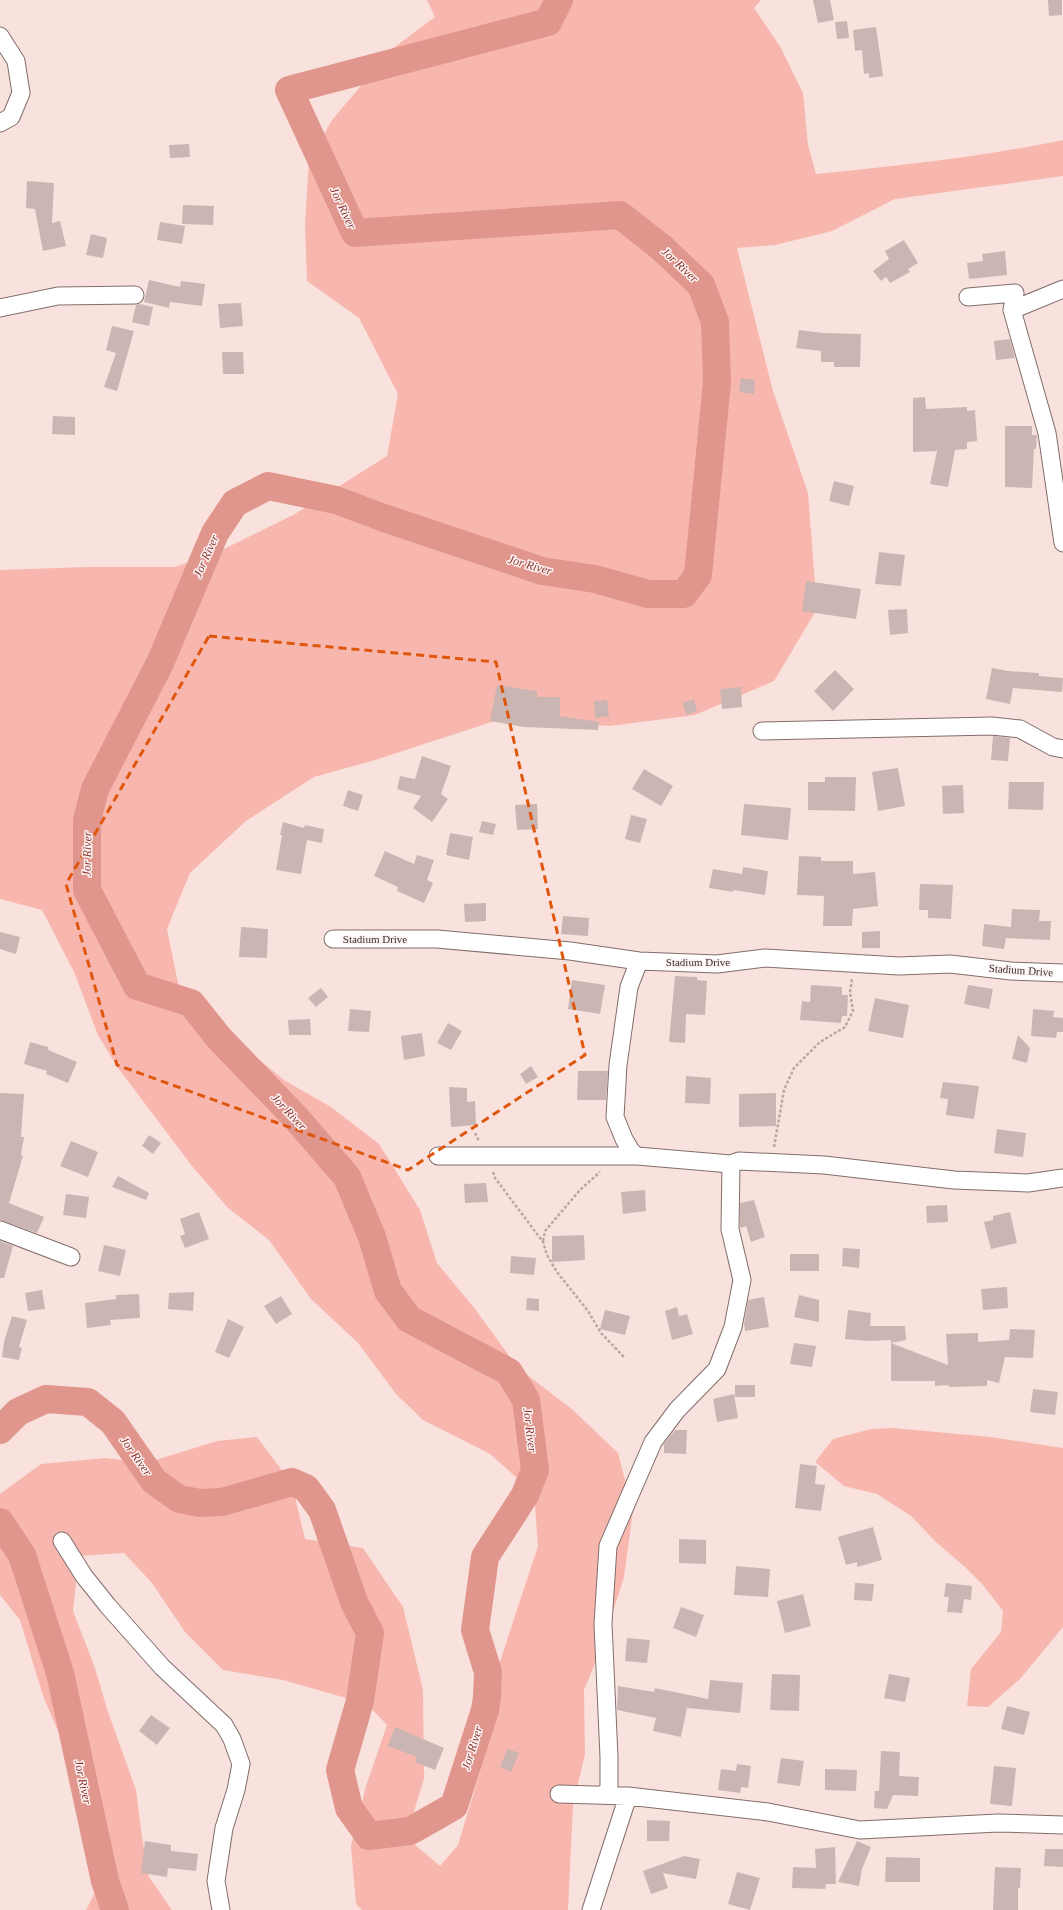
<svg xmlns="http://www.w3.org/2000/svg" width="1063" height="1910" font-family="Georgia,serif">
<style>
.green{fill:#f8b7ae}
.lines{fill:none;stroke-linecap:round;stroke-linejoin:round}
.river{stroke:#e0968d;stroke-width:28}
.building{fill:#cbb5b2}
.street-casing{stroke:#816d6a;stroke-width:19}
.path{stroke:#b9a7a4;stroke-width:2.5;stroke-dasharray:3 2;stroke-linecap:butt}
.street{stroke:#fff;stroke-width:17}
.marked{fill:none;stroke:#df570e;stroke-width:3;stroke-dasharray:8 5;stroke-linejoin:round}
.labels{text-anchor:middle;stroke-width:3;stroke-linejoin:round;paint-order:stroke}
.street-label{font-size:11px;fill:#39302f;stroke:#fcf2f1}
.water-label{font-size:12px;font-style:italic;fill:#8b332d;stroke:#fcf2f1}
</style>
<rect width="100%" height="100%" fill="#f9e2de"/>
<path class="green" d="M 427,0 L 761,0 L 754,8 L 781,48 L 803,93 L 808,145 L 816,174 C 898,166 982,157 1063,140 L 1063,176 L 895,199 L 832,231 L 775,245 L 737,248 L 773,391 L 808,493 L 817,609 L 774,681 L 695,715 L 610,726 L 501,719 L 375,760 L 314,777 L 246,821 L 190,873 L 167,929 L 178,983 L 209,1019 L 284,1080 L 331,1107 L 379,1144 L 420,1210 L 437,1263 L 475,1309 L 518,1368 L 573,1410 L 618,1453 L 633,1511 L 624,1577 L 601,1649 L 584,1690 L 585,1754 L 573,1805 L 568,1910 L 362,1910 L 356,1904 L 351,1846 L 366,1786 L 387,1725 L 367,1704 L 283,1680 L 223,1670 L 185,1632 L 152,1583 L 124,1553 L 79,1556 L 73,1611 L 95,1668 L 107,1709 L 136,1790 L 142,1837 L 149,1877 L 172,1910 L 86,1910 L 102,1879 L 94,1826 L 78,1777 L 43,1696 L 20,1620 L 0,1595 L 0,1494 L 41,1464 L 106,1458 L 146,1463 L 217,1441 L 257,1437 L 292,1484 L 305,1539 L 363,1548 L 403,1607 L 423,1690 L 424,1779 L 406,1837 L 440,1866 L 458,1845 L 480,1772 L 490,1692 L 538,1546 L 534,1493 L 490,1454 L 423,1420 L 396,1394 L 358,1343 L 311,1299 L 269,1240 L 228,1208 L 192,1166 L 118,1068 L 98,1035 L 74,972 L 42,910 L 0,899 L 0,570 L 86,567 L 175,567 L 222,550 L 295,514 L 387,456 L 398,394 L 359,318 L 307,281 L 305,224 L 309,161 L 332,120 L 392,49 L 435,17 Z
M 893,1428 L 991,1437 L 1063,1448 L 1063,1627 L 1020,1679 L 988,1707 L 967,1706 L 971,1669 L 1001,1632 L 1003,1611 L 983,1585 L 965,1567 L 936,1542 L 911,1516 L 877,1494 L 844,1486 L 815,1462 L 833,1439 L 871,1429 Z"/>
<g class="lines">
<path class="river" d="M 0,1430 L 18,1412 L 46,1399 L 88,1402 L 113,1422 L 154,1481 L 179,1499 L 200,1503 L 222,1502 L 292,1482 L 306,1488 L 322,1510 L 354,1602 L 370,1633 L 360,1701 L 340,1770 L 349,1808 L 369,1836 L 410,1831 L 454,1806 L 485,1710 L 487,1697 L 488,1672 L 475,1630 L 485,1557 L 525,1495 L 535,1470 L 526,1400 L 509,1372 L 409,1319 L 388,1291 L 372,1237 L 347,1177 L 296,1118 L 219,1038 L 191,1003 L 137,986 L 87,890 L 87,820 L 95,789 L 160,663 L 215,533 L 235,503 L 268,486 L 336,500 L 384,518 L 542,571 L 595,579 L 648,594 L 684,594 L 698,575 L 717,382 L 715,322 L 701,285 L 662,248 L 620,215 L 355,233 L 289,90 L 548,22 L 559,0
M 0,1522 L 22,1555 L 60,1673 L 105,1881 L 115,1910"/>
</g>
<path class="building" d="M 813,0 L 830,0 L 834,20 L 818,23 Z
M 1048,0 L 1062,0 L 1062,15 L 1049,16 Z
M 847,21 L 849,38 L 837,39 L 835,22 Z
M 876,27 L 883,76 L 869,78 L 869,73 L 864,74 L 862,50 L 855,51 L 853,30 Z
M 189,144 L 190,157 L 170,158 L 169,145 Z
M 27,181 L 54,183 L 52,223 L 60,221 L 66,246 L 43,251 L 35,209 L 26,208 Z
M 183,205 L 214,206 L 213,225 L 182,224 Z
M 160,222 L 185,226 L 182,244 L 157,240 Z
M 91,234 L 107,238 L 103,258 L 86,255 Z
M 904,240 L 918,263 L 908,269 L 910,272 L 890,283 L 886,277 L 881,281 L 873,271 L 889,259 L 885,251 Z
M 1005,251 L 1007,275 L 969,279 L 967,263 L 983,261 L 982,254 Z
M 149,280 L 180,287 L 181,281 L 205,284 L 202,306 L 170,302 L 169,308 L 144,302 Z
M 241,303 L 243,326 L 220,328 L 218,304 Z
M 140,304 L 153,307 L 149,326 L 132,322 L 136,305 Z
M 112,326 L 134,331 L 117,391 L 104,387 L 116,353 L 106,350 Z
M 799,330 L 823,333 L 861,334 L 860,367 L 834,367 L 834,362 L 821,362 L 821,351 L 796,348 Z
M 1010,339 L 1015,358 L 996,360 L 994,341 Z
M 222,352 L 243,352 L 244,374 L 223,374 Z
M 741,378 L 755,380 L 754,394 L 739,392 Z
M 925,397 L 926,409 L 967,407 L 967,411 L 975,410 L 977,441 L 967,442 L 967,449 L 955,450 L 948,487 L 930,484 L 937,451 L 913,452 L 913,398 Z
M 53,416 L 75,417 L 75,435 L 52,434 Z
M 1005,426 L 1032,426 L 1032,435 L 1037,435 L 1036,449 L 1034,449 L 1032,488 L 1005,487 Z
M 834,481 L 854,486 L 849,506 L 829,501 Z
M 879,552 L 905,555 L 901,586 L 875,584 Z
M 806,581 L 861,589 L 856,619 L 802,611 Z
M 907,609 L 908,633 L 890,635 L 888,610 Z
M 992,668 L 1008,671 L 1039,673 L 1039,676 L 1063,678 L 1062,692 L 1013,688 L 1010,704 L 986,699 Z
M 835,670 L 854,689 L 833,711 L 814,691 Z
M 497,685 L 537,691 L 537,697 L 560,697 L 560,716 L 599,722 L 598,730 L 524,727 L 490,721 Z
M 741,687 L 742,707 L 722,709 L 720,689 Z
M 694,699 L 697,711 L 686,715 L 683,703 Z
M 607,700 L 609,716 L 595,718 L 594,701 Z
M 993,736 L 1010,738 L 1008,761 L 991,760 Z
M 422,756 L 451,766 L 441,794 L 448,799 L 432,822 L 413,808 L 421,796 L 397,789 L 400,776 L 415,779 Z
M 898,768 L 905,806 L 878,811 L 872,772 Z
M 644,769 L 673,786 L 661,806 L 632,789 Z
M 825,777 L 856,777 L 855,811 L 808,810 L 808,782 L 825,782 Z
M 1009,782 L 1044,782 L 1043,810 L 1008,809 Z
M 963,785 L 964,813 L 943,814 L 942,786 Z
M 348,790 L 363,795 L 358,811 L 343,806 Z
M 537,804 L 538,829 L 517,830 L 515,805 Z
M 744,804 L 791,808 L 788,840 L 741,835 Z
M 631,815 L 647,819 L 640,843 L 625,839 Z
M 482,821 L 496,824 L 493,835 L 479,832 Z
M 283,822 L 304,828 L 305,825 L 324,829 L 322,843 L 307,840 L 301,874 L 276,870 L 282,835 L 280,835 Z
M 450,833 L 473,837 L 469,860 L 446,855 Z
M 385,851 L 414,864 L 417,855 L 434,860 L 427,880 L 433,883 L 424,903 L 397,891 L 398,887 L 374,876 Z
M 799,856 L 821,857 L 821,861 L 853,861 L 853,874 L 875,872 L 878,906 L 853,909 L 852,926 L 823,926 L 824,896 L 797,895 Z
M 743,867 L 768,871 L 765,895 L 733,890 L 733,892 L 709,888 L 713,869 L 742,874 Z
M 920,884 L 953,885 L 951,919 L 928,918 L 928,910 L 919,910 Z
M 486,903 L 486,921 L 465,922 L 464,904 Z
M 1012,909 L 1040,910 L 1039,921 L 1051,921 L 1050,940 L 1006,938 L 1004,949 L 982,946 L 984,924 L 1011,927 Z
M 563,916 L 589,918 L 588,936 L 561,934 Z
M 241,927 L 268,929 L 267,958 L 239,957 Z
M 880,931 L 880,948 L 862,948 L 862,932 Z
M 0,932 L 20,937 L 16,954 L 0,949 Z
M 675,976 L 697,977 L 697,980 L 707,981 L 705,1015 L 686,1014 L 685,1043 L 669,1042 Z
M 572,980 L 605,985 L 600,1014 L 568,1009 Z
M 811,985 L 842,987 L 842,995 L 848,995 L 847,1016 L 842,1016 L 841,1023 L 800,1020 L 802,1001 L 810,1002 Z
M 968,985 L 993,989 L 989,1009 L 964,1004 Z
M 321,988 L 328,997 L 316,1007 L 308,998 Z
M 875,998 L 909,1005 L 903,1038 L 868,1031 Z
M 350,1009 L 371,1011 L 369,1032 L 348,1031 Z
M 1033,1009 L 1054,1011 L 1053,1017 L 1063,1018 L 1063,1032 L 1057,1032 L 1056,1038 L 1031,1036 Z
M 310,1019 L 311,1035 L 289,1035 L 288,1020 Z
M 448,1023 L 462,1031 L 451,1050 L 437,1043 Z
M 422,1033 L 425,1056 L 404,1060 L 401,1036 Z
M 1018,1035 L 1030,1048 L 1027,1063 L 1012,1059 Z
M 30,1042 L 48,1047 L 48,1050 L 77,1062 L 68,1083 L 46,1074 L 47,1071 L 24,1064 Z
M 531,1066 L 538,1077 L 526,1084 L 520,1074 Z
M 578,1071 L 608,1071 L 606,1100 L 577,1100 Z
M 686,1076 L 711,1078 L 710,1104 L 685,1103 Z
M 943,1082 L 979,1086 L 974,1119 L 946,1115 L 948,1099 L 940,1098 Z
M 449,1087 L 467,1088 L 467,1102 L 475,1101 L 476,1125 L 451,1127 Z
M 0,1093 L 24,1094 L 21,1137 L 24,1137 L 21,1155 L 23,1156 L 9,1203 L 44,1217 L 37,1233 L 0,1220 Z
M 776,1093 L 776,1126 L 739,1127 L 739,1094 Z
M 997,1129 L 1026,1133 L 1023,1157 L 994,1153 Z
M 149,1135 L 161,1143 L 153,1154 L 142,1146 Z
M 71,1141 L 98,1152 L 88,1177 L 60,1166 Z
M 118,1176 L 149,1193 L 146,1200 L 112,1187 Z
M 486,1183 L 488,1202 L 465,1203 L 464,1184 Z
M 645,1190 L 646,1211 L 623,1214 L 621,1192 Z
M 66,1194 L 89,1197 L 86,1218 L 63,1215 Z
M 754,1200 L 765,1237 L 751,1242 L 746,1226 L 741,1228 L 740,1225 L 740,1203 Z
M 947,1205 L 948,1222 L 927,1223 L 926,1206 Z
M 199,1212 L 209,1239 L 185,1248 L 180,1236 L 185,1234 L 180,1219 Z
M 1010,1212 L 1017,1243 L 991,1249 L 984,1222 L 993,1220 L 993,1216 Z
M 584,1235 L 585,1260 L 552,1262 L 552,1236 Z
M 0,1241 L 13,1246 L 4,1278 L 0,1278 Z
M 104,1245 L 126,1250 L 120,1276 L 98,1271 Z
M 843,1248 L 860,1249 L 859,1268 L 842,1266 Z
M 790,1254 L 819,1254 L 819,1271 L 790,1271 Z
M 511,1256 L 536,1258 L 534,1275 L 510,1273 Z
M 1007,1287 L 1008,1308 L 983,1310 L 981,1289 Z
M 42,1290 L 45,1309 L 28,1311 L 25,1293 Z
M 194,1292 L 193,1311 L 168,1309 L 169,1293 Z
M 139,1294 L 140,1318 L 110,1320 L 111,1325 L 87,1328 L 85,1303 L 116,1299 L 116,1295 Z
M 799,1295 L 819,1300 L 819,1322 L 794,1317 Z
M 281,1296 L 292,1314 L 276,1324 L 264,1306 Z
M 764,1297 L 769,1327 L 745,1331 L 744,1324 L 748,1300 Z
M 527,1298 L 539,1299 L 539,1311 L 526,1310 Z
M 677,1307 L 679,1316 L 687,1314 L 693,1334 L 672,1340 L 665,1311 Z
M 605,1310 L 630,1316 L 625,1335 L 600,1329 Z
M 848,1310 L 871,1313 L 870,1326 L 905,1326 L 906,1340 L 891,1343 L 948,1365 L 946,1334 L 978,1333 L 978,1342 L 1009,1340 L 1010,1329 L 1035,1330 L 1033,1358 L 1005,1357 L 999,1383 L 987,1380 L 987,1386 L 949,1387 L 949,1385 L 935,1386 L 935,1381 L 891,1381 L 891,1340 L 868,1341 L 845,1339 Z
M 12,1316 L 27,1320 L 19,1347 L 22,1348 L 19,1360 L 2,1357 L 4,1342 Z
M 228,1319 L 244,1327 L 229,1358 L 215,1352 Z
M 794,1343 L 816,1346 L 812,1367 L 790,1364 Z
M 735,1385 L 755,1385 L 755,1397 L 735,1397 Z
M 1033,1389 L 1058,1392 L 1055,1415 L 1030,1412 Z
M 734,1394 L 738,1418 L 717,1422 L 713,1399 Z
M 675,1430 L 687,1430 L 686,1454 L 664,1453 L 664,1444 Z
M 800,1464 L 817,1466 L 815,1484 L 825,1485 L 821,1511 L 795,1508 Z
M 873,1527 L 882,1560 L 857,1567 L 857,1562 L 846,1565 L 838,1537 Z
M 679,1539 L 706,1540 L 706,1564 L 679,1563 Z
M 736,1566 L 770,1569 L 768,1597 L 734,1595 Z
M 855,1583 L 874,1584 L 872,1601 L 854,1600 Z
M 946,1583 L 972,1586 L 971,1600 L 964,1599 L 962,1613 L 947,1612 L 949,1597 L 944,1597 Z
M 803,1594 L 811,1626 L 785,1633 L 777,1601 Z
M 681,1607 L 704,1615 L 696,1637 L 673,1628 Z
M 627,1638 L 650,1640 L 647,1663 L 625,1661 Z
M 772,1674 L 800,1675 L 799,1711 L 770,1710 Z
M 889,1674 L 910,1678 L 905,1702 L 884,1698 Z
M 710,1680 L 743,1683 L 740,1713 L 687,1708 L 681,1737 L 653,1731 L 656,1718 L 617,1710 L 618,1686 L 654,1692 L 655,1688 L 708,1699 Z
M 1007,1706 L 1030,1712 L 1024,1735 L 1001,1729 Z
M 151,1715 L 170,1728 L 157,1745 L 139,1731 Z
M 395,1727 L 444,1748 L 435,1770 L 415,1762 L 417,1757 L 388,1746 Z
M 507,1749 L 519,1753 L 511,1772 L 500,1767 Z
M 881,1751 L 900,1752 L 899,1776 L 919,1777 L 918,1796 L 893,1795 L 887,1809 L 874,1808 L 875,1791 L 879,1791 Z
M 781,1758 L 804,1761 L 800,1786 L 777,1783 Z
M 737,1764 L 751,1766 L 748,1788 L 741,1787 L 740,1793 L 718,1790 L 721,1769 L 736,1771 Z
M 994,1766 L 1016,1768 L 1012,1806 L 990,1804 Z
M 825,1769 L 857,1770 L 856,1791 L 825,1790 Z
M 647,1820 L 670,1821 L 669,1841 L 647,1841 Z
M 145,1841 L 171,1845 L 171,1851 L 198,1854 L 196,1871 L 168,1868 L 167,1877 L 141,1873 Z
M 857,1841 L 871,1847 L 862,1869 L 859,1886 L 838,1882 Z
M 835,1847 L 836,1884 L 826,1884 L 825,1889 L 792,1888 L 793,1867 L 816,1868 L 815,1849 Z
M 1045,1849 L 1063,1849 L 1063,1867 L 1044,1866 Z
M 684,1856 L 700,1859 L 696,1879 L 663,1873 L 668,1888 L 651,1894 L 643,1871 Z
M 886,1857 L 920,1858 L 920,1882 L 885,1882 Z
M 995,1867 L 1021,1868 L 1020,1888 L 1018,1888 L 1018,1910 L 993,1910 Z
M 737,1872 L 760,1878 L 750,1910 L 728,1904 Z"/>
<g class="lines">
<g class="street-casing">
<path id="street" d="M 0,36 L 16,61 L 21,93 L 11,117 L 0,123
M 968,297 L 1015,293 L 1012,310 L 1063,289
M 0,308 L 58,296 L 135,295
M 1012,310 L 1047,433 L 1063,543
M 762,731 L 992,726 L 1020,729 L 1053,747 L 1063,749
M 333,939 L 437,939 L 570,951 L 639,961 L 717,964 L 765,958 L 899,966 L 950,964 L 1011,971 L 1063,973
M 639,961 L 629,987 L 618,1065 L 615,1117 L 624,1139 L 631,1151 L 637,1156 L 731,1164 L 739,1161 L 824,1165 L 954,1180 L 1028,1183 L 1063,1178
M 438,1156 L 637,1156
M 0,1230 L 71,1257
M 62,1541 L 84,1576 L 108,1606 L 162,1667 L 224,1725 L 232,1739 L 241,1764 L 236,1790 L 224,1828 L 216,1881 L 221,1910
M 559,1794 L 628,1796 L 768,1812 L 860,1830 L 998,1823 L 1063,1825
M 604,1795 L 609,1788 L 609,1757 L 603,1624 L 608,1546 L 653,1442 L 677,1410 L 717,1369 L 733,1327 L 742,1280 L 730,1229 L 731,1164
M 591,1910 L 628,1796"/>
</g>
<path class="path" d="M 475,1133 L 479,1141
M 774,1147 L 784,1090 L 794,1068 L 820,1042 L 845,1027 L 853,1011 L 850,992 L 852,979
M 493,1172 L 495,1178 L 543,1242 L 547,1255 L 557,1272 L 588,1311 L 601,1333 L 625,1358
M 543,1241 L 545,1231 L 580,1190 L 600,1172"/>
<use href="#street" class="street"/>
</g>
<path class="marked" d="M 209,636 L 496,662 L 585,1055 L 408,1170 L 117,1065 L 66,884 Z"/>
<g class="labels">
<g class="street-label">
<text x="375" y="943">Stadium Drive</text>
<text x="698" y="966">Stadium Drive</text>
<text transform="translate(1021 970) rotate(4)" y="4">Stadium Drive</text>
</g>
<g class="water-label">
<text transform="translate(343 208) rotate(65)" y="4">Jor River</text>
<text transform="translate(680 265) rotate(43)" y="4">Jor River</text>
<text transform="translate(206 556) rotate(-66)" y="4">Jor River</text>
<text transform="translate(530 565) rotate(16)" y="4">Jor River</text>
<text transform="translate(87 854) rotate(-89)" y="4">Jor River</text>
<text transform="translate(289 1112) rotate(47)" y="4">Jor River</text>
<text transform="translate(530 1430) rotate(83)" y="4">Jor River</text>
<text transform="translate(136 1456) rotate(55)" y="4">Jor River</text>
<text transform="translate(472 1748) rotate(-73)" y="4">Jor River</text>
<text transform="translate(83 1782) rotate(78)" y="4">Jor River</text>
</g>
</g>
</svg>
